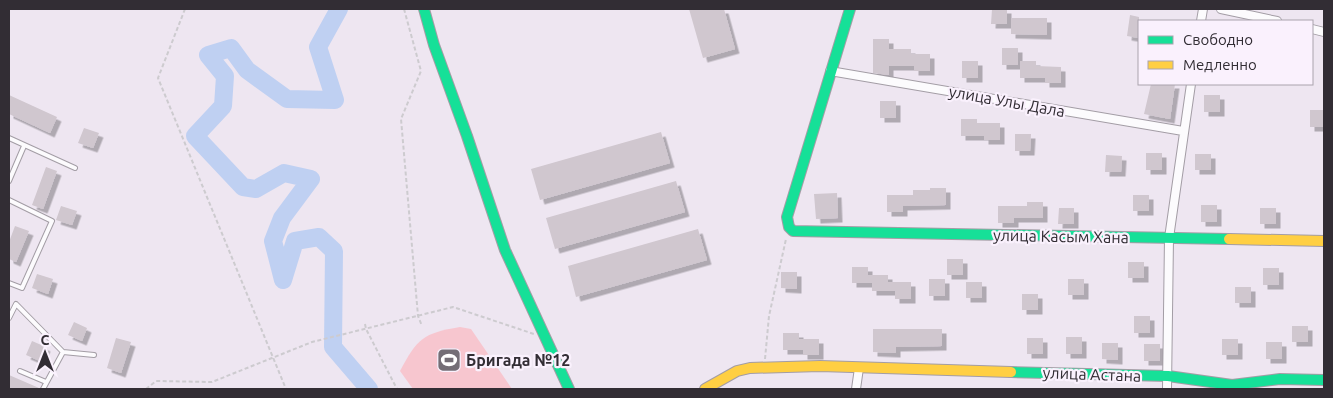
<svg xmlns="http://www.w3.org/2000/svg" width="1333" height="398" font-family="Ubuntu,sans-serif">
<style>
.green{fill:#f7c6cf}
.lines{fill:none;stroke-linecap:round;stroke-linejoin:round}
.river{stroke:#bfd0f2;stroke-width:18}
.building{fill:#d0c7cf;filter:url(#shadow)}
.lane-casing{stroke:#a39da5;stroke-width:6}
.street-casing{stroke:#a39da5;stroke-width:10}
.fast-casing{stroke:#a39da5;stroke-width:12}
.slow-casing{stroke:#a39da5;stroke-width:12}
.path{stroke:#cdcbcf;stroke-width:2;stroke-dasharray:4 2.5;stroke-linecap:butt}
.lane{stroke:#fcfbfd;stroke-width:4}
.street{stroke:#fcfbfd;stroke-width:8}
.fast{stroke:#16e098;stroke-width:10}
.slow{stroke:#ffcf43;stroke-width:10}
.labels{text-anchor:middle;stroke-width:4.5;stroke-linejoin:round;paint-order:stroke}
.street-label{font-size:16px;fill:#322d34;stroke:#faf1fd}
.poi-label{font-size:16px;font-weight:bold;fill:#322d34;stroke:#faf1fd;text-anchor:start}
</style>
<defs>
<filter id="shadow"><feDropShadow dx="4.5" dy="4.5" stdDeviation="0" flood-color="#0004"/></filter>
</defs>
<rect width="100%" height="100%" fill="#eee6f1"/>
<path class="green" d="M 460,327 L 471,329 L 512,389 L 413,389 L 400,371 C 417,339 423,333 460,327 Z"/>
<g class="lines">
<path class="river" d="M 339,9 L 318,47 L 335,100 L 287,99 L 247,70 L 231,48 L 208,55 L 225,76 L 223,106 L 195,136 L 243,187 L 256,189 L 284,173 L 311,179 L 282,218 L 273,241 L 283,280 L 295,241 L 319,237 L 334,251 L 333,347 L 369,389"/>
</g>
<path class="building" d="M 689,9 L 724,9 L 735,49 L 703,58 Z
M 992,9 L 1007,9 L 1007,24 L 991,24 Z
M 1130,15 L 1139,17 L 1139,38 L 1127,36 Z
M 1011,18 L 1047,18 L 1047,35 L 1011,34 Z
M 873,39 L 889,39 L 889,49 L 911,49 L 911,54 L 930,54 L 930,71 L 914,71 L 914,66 L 889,66 L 889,75 L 873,73 Z
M 1002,48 L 1018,48 L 1018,65 L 1002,65 Z
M 962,61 L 978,61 L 978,78 L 962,78 Z
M 1020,61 L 1036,61 L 1036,66 L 1061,67 L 1061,83 L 1045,83 L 1045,78 L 1020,78 Z
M 1151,84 L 1175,84 L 1170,119 L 1144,114 Z
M 9,95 L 57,117 L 50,133 L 9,114 Z
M 1204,95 L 1220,95 L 1220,112 L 1204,112 Z
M 880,101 L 896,101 L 896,118 L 880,118 Z
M 1310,110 L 1324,110 L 1324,127 L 1310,127 Z
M 961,119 L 977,119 L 977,123 L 1000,123 L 1000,140 L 984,140 L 984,136 L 961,136 Z
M 84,128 L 99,133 L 93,148 L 78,143 Z
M 661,132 L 670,163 L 540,200 L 531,169 Z
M 1015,134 L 1031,134 L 1030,151 L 1015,151 Z
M 1146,153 L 1162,153 L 1162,170 L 1146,170 Z
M 1195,154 L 1211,154 L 1211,170 L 1195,170 Z
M 1106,155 L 1122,156 L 1121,172 L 1105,172 Z
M 46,167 L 57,171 L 43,209 L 32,205 Z
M 676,181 L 685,212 L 555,249 L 546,218 Z
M 930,188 L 946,188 L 946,205 L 903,206 L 903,212 L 887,212 L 887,195 L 913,195 L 913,190 L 930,190 Z
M 837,193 L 838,218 L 816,219 L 814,194 Z
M 1133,195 L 1149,195 L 1149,211 L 1133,211 Z
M 1027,202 L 1043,202 L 1043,218 L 1014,218 L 1014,223 L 998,223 L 998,206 L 1027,206 Z
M 1201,205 L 1217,205 L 1217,222 L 1201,222 Z
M 61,206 L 77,211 L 72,225 L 56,220 Z
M 1059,208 L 1074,208 L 1074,224 L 1058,224 Z
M 1260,208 L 1276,208 L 1276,224 L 1260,224 Z
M 15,226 L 29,231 L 16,262 L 9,259 L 9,242 Z
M 698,229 L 707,260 L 576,297 L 568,266 Z
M 947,259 L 963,259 L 963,275 L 947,275 Z
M 1128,262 L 1144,262 L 1144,278 L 1128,278 Z
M 852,267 L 868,267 L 868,275 L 888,275 L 888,282 L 911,282 L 911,299 L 895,299 L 895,291 L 872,291 L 872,283 L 852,283 Z
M 1263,268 L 1279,268 L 1279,285 L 1263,285 Z
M 781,272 L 797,272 L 797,289 L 781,288 Z
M 37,274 L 53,279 L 48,294 L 32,288 Z
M 929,279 L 945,279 L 945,296 L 929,296 Z
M 1068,279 L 1084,279 L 1084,295 L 1068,295 Z
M 966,282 L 982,282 L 982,298 L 966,298 Z
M 1235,287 L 1251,287 L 1251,303 L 1235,303 Z
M 1022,294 L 1038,294 L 1038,310 L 1022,310 Z
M 1134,316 L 1150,316 L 1150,333 L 1134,333 Z
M 74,322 L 87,328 L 82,341 L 68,335 Z
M 1292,326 L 1308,326 L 1308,342 L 1292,342 Z
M 873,329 L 942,329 L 942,346 L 896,347 L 896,353 L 873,352 Z
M 783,333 L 799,333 L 799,339 L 819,339 L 819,355 L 803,355 L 803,350 L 783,350 Z
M 1066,337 L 1082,337 L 1082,354 L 1066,354 Z
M 116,338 L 131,342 L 121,373 L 107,368 Z
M 1027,338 L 1043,338 L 1043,354 L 1027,354 Z
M 1222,339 L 1238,339 L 1238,355 L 1222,355 Z
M 32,341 L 46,347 L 40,361 L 26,355 Z
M 1266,342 L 1282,342 L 1282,359 L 1266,359 Z
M 1102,343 L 1118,343 L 1118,360 L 1102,359 Z
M 1144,344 L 1160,344 L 1160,361 L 1144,361 Z
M 9,375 L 39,388 L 39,389 L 9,389 Z"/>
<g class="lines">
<g class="lane-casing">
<path id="lane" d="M 9,138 L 75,168
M 9,181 L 24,146
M 9,200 L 52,221 L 22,288 L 9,283
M 9,318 L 16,304 L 63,352 L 43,389
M 63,352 L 94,355
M 20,371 L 46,382"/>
</g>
<g class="street-casing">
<path id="street" d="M 1221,9 L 1277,21
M 1201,21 L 1203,9
M 1312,29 L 1324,32
M 830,71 L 1183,131
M 856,389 L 859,368
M 1167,389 L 1169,238 L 1191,84"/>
</g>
<g class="fast-casing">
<path id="fast" d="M 424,9 L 434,45 L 467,136 L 505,250 L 569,389
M 850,9 L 787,217 L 789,227 L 793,231 L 1229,239
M 1011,372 L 1168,376 L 1232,385 L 1280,379 L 1324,380"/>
</g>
<g class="slow-casing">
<path id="slow" d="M 1229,239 L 1324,241
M 705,389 L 737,371 L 750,368 L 820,366 L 1011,372"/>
</g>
<path class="path" d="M 185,9 L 158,78 L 286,389
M 404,9 L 421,71 L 401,119 L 418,316 L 422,326
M 365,324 L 366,329 L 397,389
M 765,359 L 769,316 L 786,239
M 146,389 L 156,381 L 212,382 L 312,342 L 453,307 L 534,334"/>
<use href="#lane" class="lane"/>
<use href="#street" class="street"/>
<use href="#fast" class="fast"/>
<use href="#slow" class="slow"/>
</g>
<defs>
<g id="stadium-square" transform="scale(1.25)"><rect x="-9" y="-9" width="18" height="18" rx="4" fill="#746e76" stroke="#faf1fd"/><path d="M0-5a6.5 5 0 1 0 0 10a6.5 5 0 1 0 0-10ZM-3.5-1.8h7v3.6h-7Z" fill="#fff"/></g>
</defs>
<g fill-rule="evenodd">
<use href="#stadium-square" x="449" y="360"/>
</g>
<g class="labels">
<g class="street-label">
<text transform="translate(1007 101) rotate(10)" y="6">улица Улы Дала</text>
<text transform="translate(1061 236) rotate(1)" y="6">улица Касым Хана</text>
<text transform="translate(1092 374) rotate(2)" y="6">улица Астана</text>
</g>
<g class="poi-label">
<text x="466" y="366">Бригада №12</text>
</g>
</g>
<rect width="1333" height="398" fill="none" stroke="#322d34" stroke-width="20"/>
<rect x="1138" y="20" width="175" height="65" fill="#faf1fd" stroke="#aaa3ad"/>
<rect x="1148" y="36" width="25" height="8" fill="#16e098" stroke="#aaa3ad"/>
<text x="1183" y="45" font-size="15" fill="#322d34">Свободно</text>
<rect x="1148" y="61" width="25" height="8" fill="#ffcf43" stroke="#aaa3ad"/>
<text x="1183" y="70" font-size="15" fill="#322d34">Медленно</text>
<g transform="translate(45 353)" stroke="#faf1fd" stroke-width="4" paint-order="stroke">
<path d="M0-4L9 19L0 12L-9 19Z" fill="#322d34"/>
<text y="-8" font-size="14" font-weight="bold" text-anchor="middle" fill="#322d34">С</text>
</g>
</svg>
